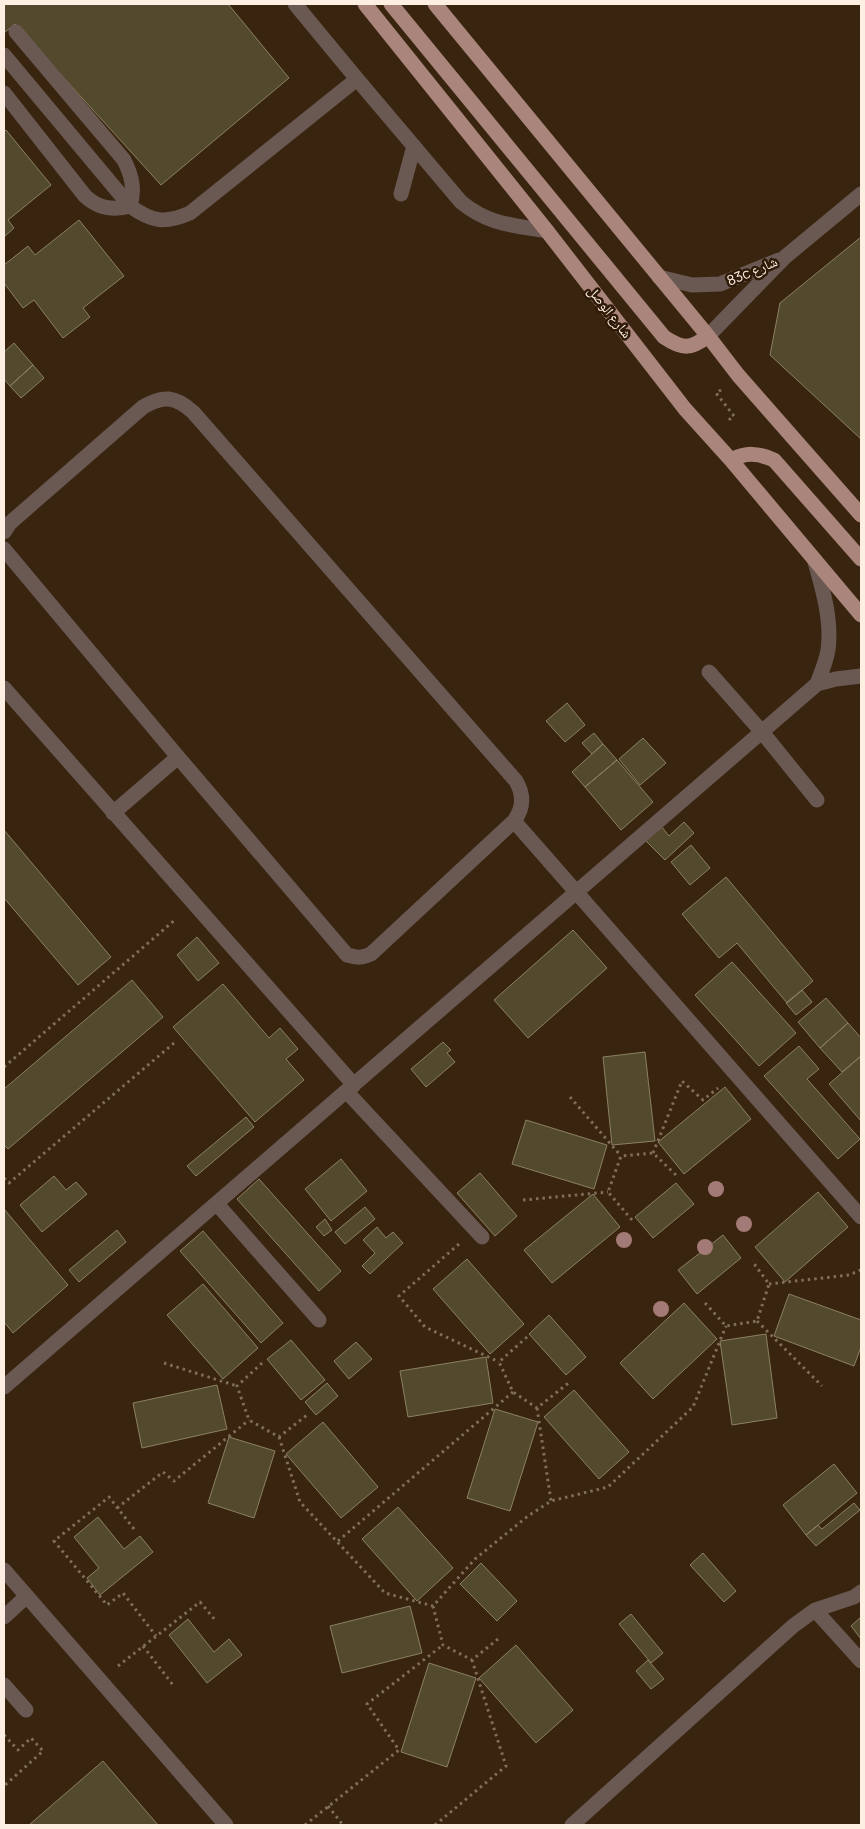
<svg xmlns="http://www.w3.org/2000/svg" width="865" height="1829" font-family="Manrope,'Noto Naskh Arabic',sans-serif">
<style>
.building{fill:#53492d;stroke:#8b8162}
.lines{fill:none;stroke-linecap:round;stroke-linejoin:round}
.path{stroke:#806d5b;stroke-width:3;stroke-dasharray:2.5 4;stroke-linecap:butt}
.minor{stroke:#6a5853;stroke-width:15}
.major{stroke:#aa857b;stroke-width:15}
.tree{fill:#a47a76}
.labels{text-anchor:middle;stroke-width:5;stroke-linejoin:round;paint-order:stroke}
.street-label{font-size:14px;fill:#feefe3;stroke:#2e1a06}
</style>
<rect width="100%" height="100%" fill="#39240f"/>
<path class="building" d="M 4,4 L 228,4 L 289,78 L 161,185 L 15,24 L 4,33 Z
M 6,130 L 51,185 L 8,220 L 14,228 L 4,237 L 4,132 Z
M 79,220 L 124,276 L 83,308 L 90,317 L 63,338 L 34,300 L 23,308 L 4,283 L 4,265 L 28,246 L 35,255 Z
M 861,237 L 861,439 L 770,355 L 780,303 Z
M 14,343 L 33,365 L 10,386 L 4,379 L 4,352 Z
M 33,365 L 44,378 L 21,398 L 10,386 Z
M 567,703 L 585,725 L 565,742 L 546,721 Z
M 594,733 L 603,744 L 592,754 L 582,743 Z
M 643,738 L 666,763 L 640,785 L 619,759 Z
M 603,744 L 617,760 L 585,787 L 572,772 Z
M 617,760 L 653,802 L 621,830 L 585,787 Z
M 684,822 L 694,833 L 665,860 L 646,841 L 661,826 L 669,836 Z
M 4,830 L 111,957 L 78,985 L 4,898 Z
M 691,845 L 710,868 L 690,885 L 671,862 Z
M 726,877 L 813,981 L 787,1003 L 737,943 L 719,958 L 682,914 Z
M 573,930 L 607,968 L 528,1038 L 494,1000 Z
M 197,937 L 219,963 L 198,981 L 177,955 Z
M 732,962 L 796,1033 L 759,1066 L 695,995 Z
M 132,980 L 163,1017 L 8,1149 L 4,1145 L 4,1089 Z
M 223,984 L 269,1038 L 280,1028 L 298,1049 L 286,1059 L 304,1080 L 255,1122 L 173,1027 Z
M 802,990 L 812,1002 L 796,1015 L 786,1003 Z
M 826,998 L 848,1023 L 820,1048 L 798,1022 Z
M 848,1023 L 861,1038 L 861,1056 L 842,1072 L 820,1048 Z
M 443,1042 L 451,1050 L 447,1053 L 455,1062 L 426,1087 L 411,1069 Z
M 799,1046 L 819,1069 L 807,1079 L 860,1139 L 838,1159 L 764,1076 Z
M 645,1052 L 655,1141 L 612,1145 L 603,1057 Z
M 861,1056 L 861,1121 L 829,1084 Z
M 725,1087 L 751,1119 L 684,1174 L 658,1142 Z
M 246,1117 L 254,1127 L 196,1176 L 187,1166 Z
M 526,1120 L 607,1145 L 594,1189 L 512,1164 Z
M 341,1159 L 367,1191 L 331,1221 L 305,1189 Z
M 480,1173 L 517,1216 L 495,1236 L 457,1193 Z
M 54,1176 L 66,1190 L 76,1182 L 87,1194 L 42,1232 L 20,1205 Z
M 259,1179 L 341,1271 L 319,1291 L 237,1199 Z
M 676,1183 L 694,1204 L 653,1238 L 635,1217 Z
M 818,1192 L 848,1227 L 785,1282 L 755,1247 Z
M 593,1194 L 620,1227 L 552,1283 L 524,1250 Z
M 365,1207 L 375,1219 L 345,1244 L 335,1232 Z
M 4,1209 L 68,1285 L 13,1333 L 4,1322 Z
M 325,1219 L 332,1230 L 324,1236 L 316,1227 Z
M 377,1227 L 386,1238 L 393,1232 L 403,1243 L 370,1274 L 362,1266 L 375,1253 L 363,1240 Z
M 117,1230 L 126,1242 L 79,1282 L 69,1270 Z
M 203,1231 L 283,1323 L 261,1343 L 180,1251 Z
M 723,1235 L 741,1258 L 697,1294 L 678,1270 Z
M 467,1259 L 524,1324 L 490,1354 L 433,1289 Z
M 203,1284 L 258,1348 L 223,1379 L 167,1315 Z
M 789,1294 L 861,1320 L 861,1347 L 854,1366 L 774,1336 Z
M 684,1303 L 717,1339 L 653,1399 L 620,1363 Z
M 549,1315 L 586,1357 L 566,1375 L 529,1334 Z
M 766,1334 L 777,1418 L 732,1425 L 720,1341 Z
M 291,1340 L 325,1380 L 301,1400 L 267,1359 Z
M 356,1342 L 372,1359 L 349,1379 L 334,1361 Z
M 486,1357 L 493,1403 L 408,1417 L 400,1371 Z
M 327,1383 L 338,1396 L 316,1415 L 305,1402 Z
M 217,1385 L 227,1429 L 142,1448 L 133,1403 Z
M 574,1390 L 629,1452 L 599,1479 L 544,1417 Z
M 495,1409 L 538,1422 L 510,1511 L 467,1498 Z
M 323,1422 L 378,1487 L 341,1518 L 286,1454 Z
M 229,1437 L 275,1451 L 254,1518 L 208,1503 Z
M 834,1464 L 857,1493 L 806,1535 L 783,1505 Z
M 854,1503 L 860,1510 L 816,1546 L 806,1535 L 818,1525 L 822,1529 Z
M 398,1507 L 453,1568 L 417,1601 L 362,1539 Z
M 98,1517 L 124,1549 L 140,1536 L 153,1552 L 100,1595 L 87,1578 L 99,1568 L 74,1537 Z
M 703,1553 L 736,1591 L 724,1602 L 690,1565 Z
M 481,1563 L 517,1601 L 497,1621 L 460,1584 Z
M 410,1606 L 422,1653 L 342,1673 L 330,1626 Z
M 631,1614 L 663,1653 L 651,1663 L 619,1624 Z
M 861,1617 L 861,1639 L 851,1626 Z
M 188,1619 L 214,1652 L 229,1639 L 242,1655 L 207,1683 L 169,1635 Z
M 516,1645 L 573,1710 L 536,1743 L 479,1678 Z
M 648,1660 L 664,1679 L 651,1689 L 636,1671 Z
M 429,1663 L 476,1678 L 447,1767 L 401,1752 Z
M 103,1761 L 158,1825 L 29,1825 Z"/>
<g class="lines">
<path class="path" d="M 721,390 L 716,393 L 734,416 L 726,422
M 4,1067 L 176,919
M 570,1097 L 621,1156
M 653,1153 L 682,1081 L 703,1100 L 718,1088
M 4,1178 L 9,1183 L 174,1043
M 523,1200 L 608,1192
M 632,1220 L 608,1192 L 621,1156 L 653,1153 L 678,1177
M 459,1244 L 399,1296 L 425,1327 L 499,1362
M 769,1284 L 849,1275 L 861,1270
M 705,1303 L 726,1326 L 757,1321 L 769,1284 L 752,1261
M 757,1321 L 822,1386
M 527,1337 L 499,1362 L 513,1392 L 537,1408 L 571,1381
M 164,1363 L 237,1386
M 262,1363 L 237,1386 L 249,1420 L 279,1437 L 307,1415
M 537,1408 L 551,1501
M 279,1437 L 300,1502 L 385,1593 L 433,1606
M 117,1508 L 163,1472 L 174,1481 L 249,1420
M 134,1529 L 109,1497 L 54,1541 L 107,1605 L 123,1593 L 156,1636
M 338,1541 L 513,1392
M 498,1639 L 472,1660 L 443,1645 L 433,1606 L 475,1559 L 528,1516 L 551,1501 L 608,1487 L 693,1407 L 726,1326
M 143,1646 L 173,1685
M 118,1666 L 200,1602 L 216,1621
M 4,1735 L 18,1750 L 31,1738 L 43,1751 L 4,1786
M 328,1806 L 343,1825
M 305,1825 L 399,1750 L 367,1704 L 443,1645
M 435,1825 L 506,1766 L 472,1660"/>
<path class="minor" d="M 295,4 L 357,79 L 461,202 C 489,225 513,225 547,231
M 4,55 L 130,206 C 152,222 165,224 190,213 L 357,79
M 4,93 L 85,196 C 98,208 112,211 130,206 C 135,189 132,176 124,160 L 16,32
M 401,194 L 414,146
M 659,277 L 692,285 L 720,284 L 779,260
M 708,336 L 785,257 L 861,194
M 4,532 L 10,523 L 143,407 C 163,395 175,396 193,412 L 516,781 C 524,795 524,808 514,821 L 371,954 C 362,958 357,958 347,955 L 178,757 L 4,549
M 815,562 C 823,590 832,621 828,650 C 826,662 821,673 817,684
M 709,672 L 762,732 L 817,800
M 4,688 L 354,1085
M 113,813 L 178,757
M 514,821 L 861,1217
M 347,1092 L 482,1237
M 217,1204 L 319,1320
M 4,1387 L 817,684 L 836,679 L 861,676
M 4,1570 L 226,1825
M 815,1610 L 861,1661
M 4,1617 L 27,1596
M 4,1685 L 26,1710
M 572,1825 L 793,1626 L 815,1610 L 854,1597 L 861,1592"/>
<path class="major" d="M 365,4 L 547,231 L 685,409 L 731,460 L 861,615
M 391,4 L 664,337 C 682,349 690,350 708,336
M 435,4 L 708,336 L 738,375 L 861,515
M 731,460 C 746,452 758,453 774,460 L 861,559"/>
</g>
<g class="tree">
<circle cx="716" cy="1189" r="8"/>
<circle cx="744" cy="1224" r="8"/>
<circle cx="624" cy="1240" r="8"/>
<circle cx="705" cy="1247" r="8"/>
<circle cx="661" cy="1309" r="8"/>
</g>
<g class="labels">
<g class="street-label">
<text transform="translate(752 271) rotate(-23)" y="5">83c شارع</text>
<text transform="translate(610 312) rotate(52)" y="5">شارع الوصل</text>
</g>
</g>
<rect width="865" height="1829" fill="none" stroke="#feefe3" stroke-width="10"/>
</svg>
